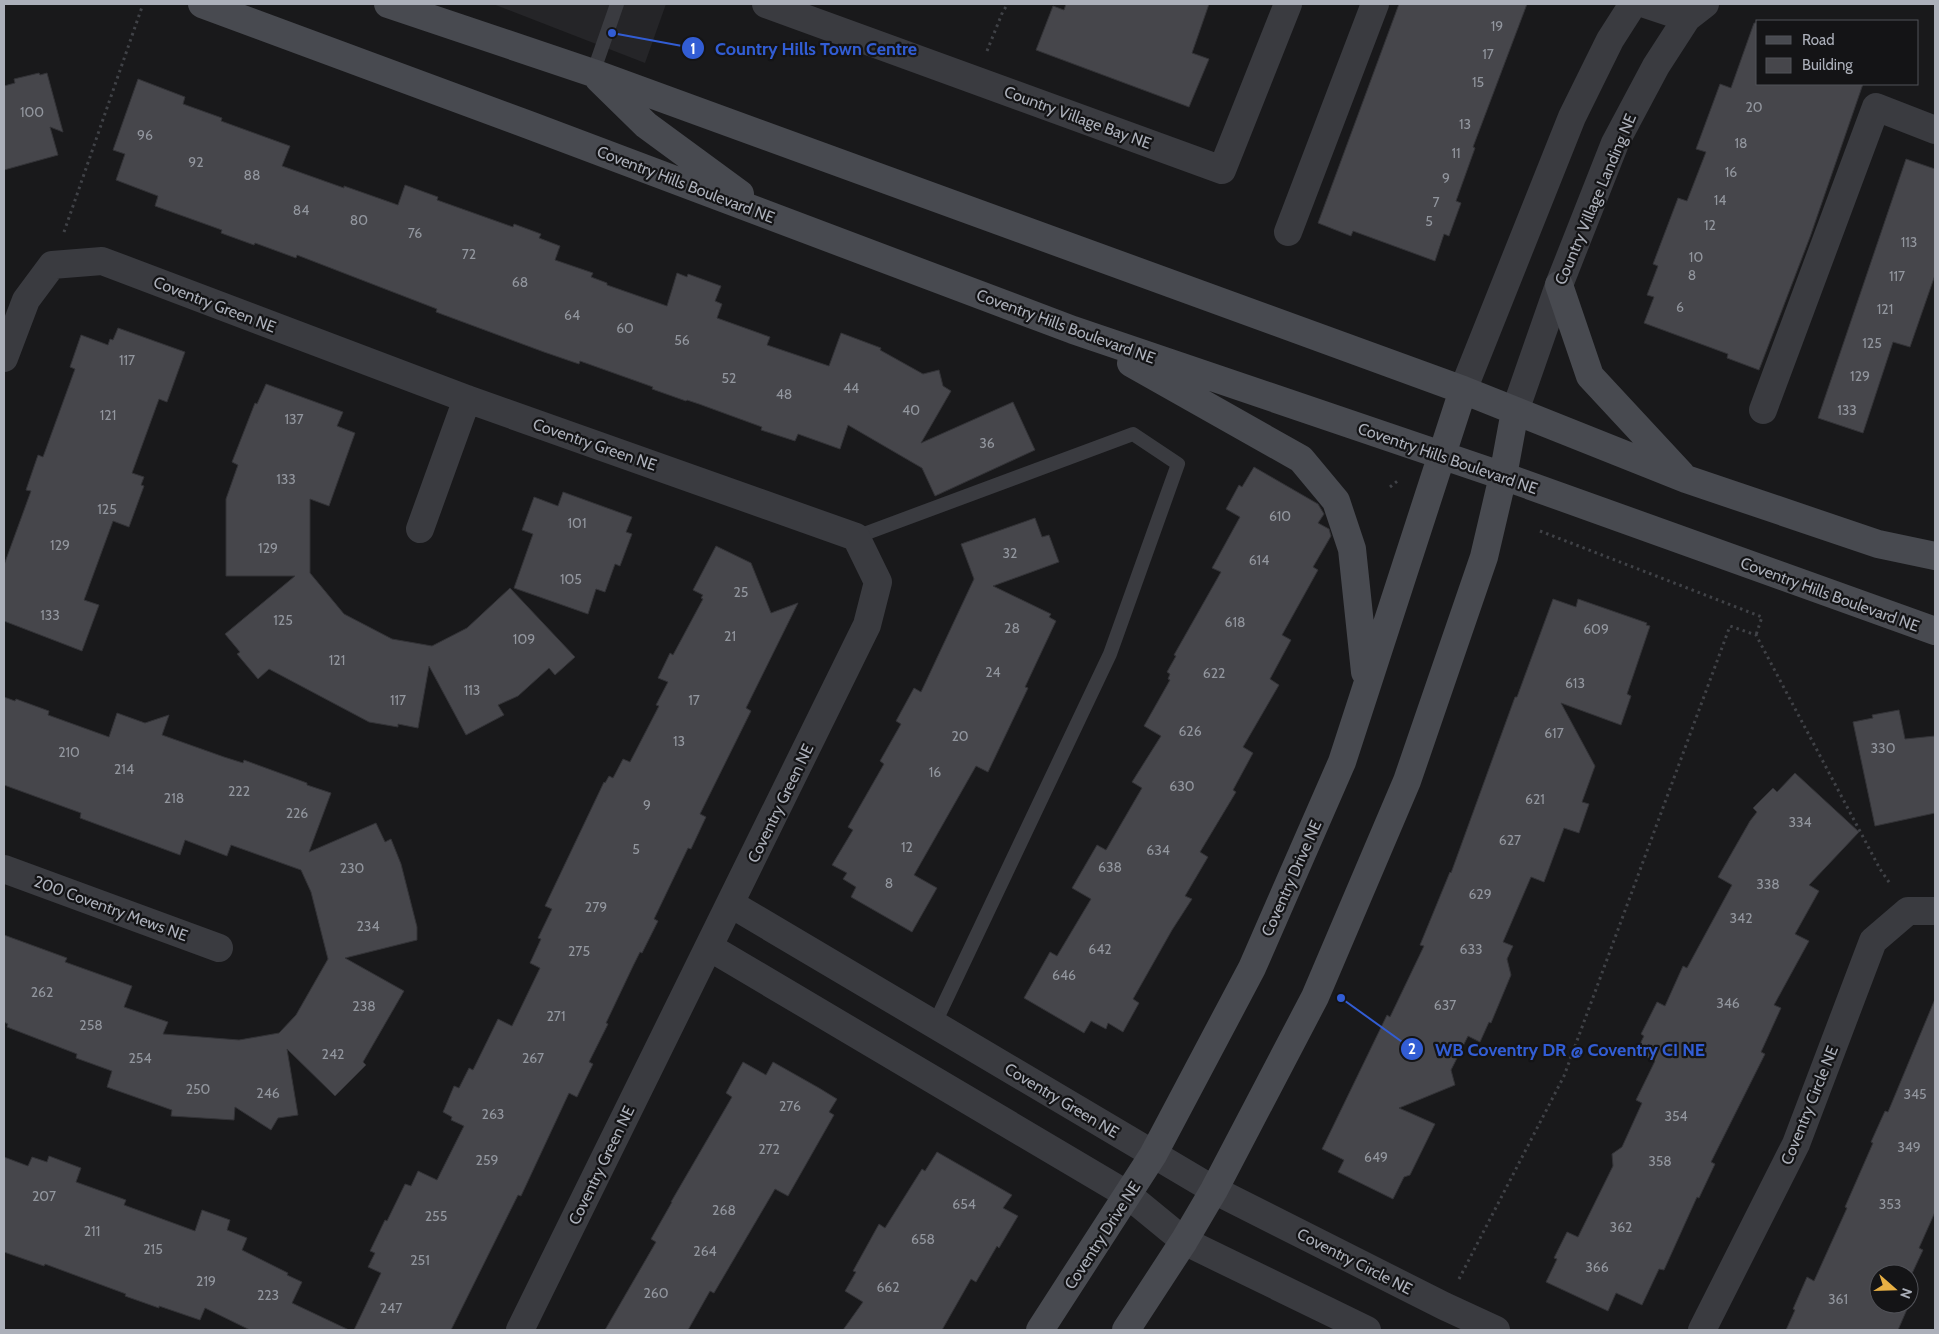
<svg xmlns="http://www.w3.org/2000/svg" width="1939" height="1334" font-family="Cabin,sans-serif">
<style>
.built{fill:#252528}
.building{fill:#46464b;stroke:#333337}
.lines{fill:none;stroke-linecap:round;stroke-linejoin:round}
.path{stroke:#404247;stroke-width:3;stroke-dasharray:2.5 4;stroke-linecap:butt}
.lane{stroke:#3a3b40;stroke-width:14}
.street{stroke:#3a3b40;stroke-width:28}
.secondary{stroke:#484a50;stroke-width:28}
.labels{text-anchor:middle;stroke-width:4.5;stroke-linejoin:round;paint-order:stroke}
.number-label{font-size:14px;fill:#92969e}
.street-label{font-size:16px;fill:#acb0ba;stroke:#141416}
.leader{fill:none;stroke:#325dd4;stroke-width:2}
.callout-dot{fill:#325dd4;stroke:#141416;stroke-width:2}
.mark-label{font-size:15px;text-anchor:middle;font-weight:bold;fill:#fff}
.callout-label{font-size:18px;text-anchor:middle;font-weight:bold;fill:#325dd4;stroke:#141416;stroke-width:4.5;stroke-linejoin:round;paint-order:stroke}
</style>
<rect width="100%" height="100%" fill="#19191b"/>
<path class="built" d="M 493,4 L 666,4 L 645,63 Z"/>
<path class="building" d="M 1066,4 L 1209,4 L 1192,53 L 1209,59 L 1189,107 L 1036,50 L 1053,6 L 1064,10 Z
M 1399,4 L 1527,4 L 1473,147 L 1475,148 L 1456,201 L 1461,203 L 1449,236 L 1444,234 L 1435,261 L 1353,231 L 1351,236 L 1318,223 Z
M 1754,23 L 1758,23 L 1758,84 L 1863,84 L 1810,237 L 1759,370 L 1727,358 L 1728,354 L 1644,323 L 1654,297 L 1647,295 L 1658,266 L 1653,264 L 1678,198 L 1687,201 L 1706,152 L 1696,149 L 1720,84 L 1731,88 Z
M 39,73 L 40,75 L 47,73 L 63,132 L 50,127 L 58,155 L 4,170 L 4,86 L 15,83 L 14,79 Z
M 138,79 L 185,97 L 183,104 L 222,118 L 221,121 L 290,146 L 282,166 L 344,188 L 344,186 L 398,205 L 405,185 L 438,197 L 437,200 L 513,227 L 514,224 L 541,234 L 539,238 L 560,246 L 555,260 L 593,273 L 591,277 L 607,283 L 607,285 L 667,306 L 677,273 L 687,277 L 688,274 L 721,286 L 715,301 L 722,304 L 717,318 L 770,337 L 767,345 L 829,366 L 841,333 L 881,348 L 880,350 L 923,374 L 939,370 L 943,386 L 951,391 L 921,443 L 1013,402 L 1035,450 L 935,496 L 922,468 L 848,425 L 840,449 L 798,434 L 795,441 L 761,430 L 762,427 L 699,404 L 687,400 L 686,401 L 652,389 L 653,387 L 580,361 L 579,364 L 544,352 L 436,312 L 437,309 L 297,255 L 296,258 L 255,243 L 254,245 L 221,233 L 222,230 L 155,206 L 158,196 L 116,180 L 125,154 L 113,150 Z
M 1906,159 L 1935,169 L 1935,275 L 1910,347 L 1893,342 L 1863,433 L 1818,418 Z
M 118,328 L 185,352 L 167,402 L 159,399 L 132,473 L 144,477 L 141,485 L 144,486 L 129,527 L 113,521 L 84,600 L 99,605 L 82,651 L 4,621 L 4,565 L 31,491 L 26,490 L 38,455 L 43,457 L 75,369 L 70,367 L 81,335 L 108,345 L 110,339 L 113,340 Z
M 266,384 L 343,412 L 337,426 L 355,433 L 329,506 L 310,499 L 310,573 L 344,614 L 392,639 L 432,646 L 467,628 L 510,588 L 575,657 L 555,675 L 549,668 L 518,696 L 498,705 L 504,715 L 466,735 L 429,666 L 418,728 L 398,724 L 398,727 L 369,722 L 269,669 L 258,679 L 237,654 L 240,652 L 225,634 L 295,576 L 226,576 L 226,499 L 238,465 L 232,462 L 255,403 L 257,404 Z
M 1254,467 L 1318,504 L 1324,514 L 1318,523 L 1329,529 L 1331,536 L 1313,567 L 1318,570 L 1282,635 L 1291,640 L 1270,679 L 1279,685 L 1243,747 L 1253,753 L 1233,790 L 1236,792 L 1200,852 L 1208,857 L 1185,896 L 1192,899 L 1172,930 L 1133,999 L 1139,1003 L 1123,1032 L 1108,1023 L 1106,1029 L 1091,1021 L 1084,1033 L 1024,998 L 1050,952 L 1057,956 L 1091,899 L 1072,888 L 1097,845 L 1106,850 L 1142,788 L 1132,782 L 1161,736 L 1144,726 L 1170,680 L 1168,679 L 1170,674 L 1167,672 L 1176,656 L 1174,655 L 1221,572 L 1212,568 L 1240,517 L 1226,509 L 1239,485 L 1242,487 Z
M 563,492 L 632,517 L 626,532 L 632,534 L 620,566 L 615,564 L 605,592 L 596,589 L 588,614 L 514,588 L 533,534 L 522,530 L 534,497 L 558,506 Z
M 1035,518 L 1042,537 L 1049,535 L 1059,562 L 993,586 L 1051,614 L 1049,617 L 1056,621 L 1025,687 L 1028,688 L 988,772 L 976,766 L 914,875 L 937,888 L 912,932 L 851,897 L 856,887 L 843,879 L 847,873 L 832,865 L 853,830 L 848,827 L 884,764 L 880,761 L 901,724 L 896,721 L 914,688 L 921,692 L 974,579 L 961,544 Z
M 716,546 L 751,563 L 771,613 L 798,603 L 746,708 L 751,711 L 700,814 L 706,817 L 691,849 L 688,848 L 654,919 L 658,921 L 642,953 L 640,952 L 634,964 L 606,1023 L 608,1024 L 589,1062 L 593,1064 L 577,1097 L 569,1093 L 521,1196 L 518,1195 L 451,1330 L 354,1330 L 381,1273 L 368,1267 L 375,1253 L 370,1251 L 385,1220 L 387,1221 L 405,1184 L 411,1186 L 418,1171 L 437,1180 L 464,1126 L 451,1120 L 452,1117 L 443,1112 L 454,1086 L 459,1088 L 469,1068 L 473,1070 L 498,1019 L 512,1026 L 540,968 L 530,963 L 541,939 L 538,938 L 552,909 L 545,906 L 604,782 L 605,783 L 609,776 L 613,778 L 623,759 L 630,762 L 659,706 L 656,705 L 668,682 L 658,678 L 670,653 L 673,655 L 703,599 L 701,598 L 703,595 L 693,590 Z
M 1553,599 L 1576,607 L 1578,599 L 1647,623 L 1646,625 L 1650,626 L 1627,694 L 1631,696 L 1621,725 L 1561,703 L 1595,766 L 1582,802 L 1589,804 L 1579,833 L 1564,828 L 1544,882 L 1531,877 L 1503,942 L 1513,946 L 1507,959 L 1511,975 L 1491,1023 L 1489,1022 L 1480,1042 L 1468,1036 L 1451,1070 L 1455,1085 L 1399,1108 L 1435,1124 L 1410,1175 L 1404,1177 L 1393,1199 L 1338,1172 L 1344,1160 L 1322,1149 L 1387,1015 L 1390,1017 L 1424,946 L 1420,945 L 1450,872 L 1451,873 L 1515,697 L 1517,697 Z
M 4,697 L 15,701 L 16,699 L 49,711 L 48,715 L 109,737 L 117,713 L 145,723 L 169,715 L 162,735 L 224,757 L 243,763 L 244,760 L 307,783 L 307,785 L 331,793 L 309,852 L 376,823 L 385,842 L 391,839 L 401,864 L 417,927 L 417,940 L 345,958 L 404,991 L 363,1062 L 366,1065 L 335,1096 L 287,1049 L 298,1115 L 278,1118 L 271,1130 L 235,1107 L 234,1120 L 171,1116 L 172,1110 L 107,1087 L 112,1071 L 76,1058 L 77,1054 L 7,1027 L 8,1024 L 4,1022 L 4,935 L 67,958 L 65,962 L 132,986 L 124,1007 L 168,1022 L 163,1034 L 239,1040 L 279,1033 L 296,1015 L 328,959 L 311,892 L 301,870 L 231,845 L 227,856 L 185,840 L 180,855 L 80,818 L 81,813 L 4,785 Z
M 1899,710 L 1905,739 L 1935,736 L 1935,813 L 1875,826 L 1853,722 L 1873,718 L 1872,715 Z
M 1795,773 L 1859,832 L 1809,885 L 1819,891 L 1795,934 L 1809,941 L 1774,1005 L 1781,1008 L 1761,1052 L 1765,1054 L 1711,1162 L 1715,1164 L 1699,1198 L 1697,1197 L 1664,1270 L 1659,1269 L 1642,1305 L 1616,1293 L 1608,1311 L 1546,1282 L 1557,1259 L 1554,1258 L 1567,1232 L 1578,1237 L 1613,1166 L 1612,1154 L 1622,1147 L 1642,1103 L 1636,1100 L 1655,1061 L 1636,1052 L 1644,1036 L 1641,1034 L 1657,1002 L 1665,1006 L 1683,966 L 1687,968 L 1732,885 L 1718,877 L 1750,821 L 1757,812 L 1753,808 L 1773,788 L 1777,792 Z
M 1935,999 L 1935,1212 L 1919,1248 L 1923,1250 L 1909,1280 L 1909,1274 L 1879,1274 L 1879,1304 L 1903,1304 L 1908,1307 L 1898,1330 L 1786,1330 L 1795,1310 L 1793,1309 L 1807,1277 L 1814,1281 L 1847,1208 L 1845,1207 L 1873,1143 L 1871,1142 L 1885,1111 L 1888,1112 Z
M 743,1062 L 766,1075 L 773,1062 L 819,1088 L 837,1099 L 829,1112 L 834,1115 L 788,1196 L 775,1189 L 714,1293 L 710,1291 L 688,1330 L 605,1330 L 656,1242 L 651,1239 L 672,1202 L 671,1202 L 732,1097 L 726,1093 Z
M 937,1152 L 1012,1195 L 1003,1208 L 1018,1216 L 999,1248 L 997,1246 L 976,1282 L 971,1279 L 942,1330 L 843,1330 L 863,1302 L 845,1291 L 856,1272 L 853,1271 L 879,1224 L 885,1228 L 922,1169 L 925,1171 Z
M 49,1156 L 81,1168 L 76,1182 L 126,1200 L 124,1205 L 195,1231 L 202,1210 L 230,1220 L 227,1230 L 247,1238 L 242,1250 L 288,1273 L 287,1275 L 302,1282 L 292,1303 L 349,1330 L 250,1330 L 205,1308 L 200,1320 L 159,1306 L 159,1308 L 125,1296 L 126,1294 L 45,1264 L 44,1266 L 4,1252 L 4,1157 L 28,1166 L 32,1157 L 47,1162 Z"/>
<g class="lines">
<path class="path" d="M 987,51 L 1003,11 L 1008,4
M 64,232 L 143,4
M 1390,487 L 1400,479
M 1540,531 L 1762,617 L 1756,635
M 1459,1279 L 1564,1076 L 1730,626 L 1756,635 L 1880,869 L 1891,885"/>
<path class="lane" d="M 593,73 L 617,4
M 856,537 L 1133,434 L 1178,464 L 1110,654 L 934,1025"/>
<path class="street" d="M 766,4 L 1222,170 L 1288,4
M 1645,4 L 1687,18
M 1288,232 L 1375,4
M 4,358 L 26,300 L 52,265 L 102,261 L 467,399 L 856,537 L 878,582 L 867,625 L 520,1330
M 1463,390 L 1572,117 L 1610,40 L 1633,4
M 1763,410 L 1876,107 L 1935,130
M 1515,411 L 1559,285 L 1615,143 L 1656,66 L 1687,18 L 1705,4
M 420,529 L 467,399
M 4,869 L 219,948
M 731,904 L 1214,1190 L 1444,1306 L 1496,1330
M 709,947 L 1128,1195 L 1184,1241 L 1367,1330
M 1702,1330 L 1796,1144 L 1873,941 L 1908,911 L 1935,911"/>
<path class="secondary" d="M 202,4 L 529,125 L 1073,330 L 1503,476 L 1935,631
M 388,4 L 593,73 L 1463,390 L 1686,479 L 1878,544 L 1935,556
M 599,79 L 646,125 L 740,194
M 1559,285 L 1590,376 L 1681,474
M 1131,363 L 1301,459 L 1336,501 L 1352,549 L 1365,672
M 1040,1330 L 1153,1155 L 1252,968 L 1342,762 L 1463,390
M 1126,1330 L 1184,1241 L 1214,1190 L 1315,997 L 1407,781 L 1484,557 L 1503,476 L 1515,411"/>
</g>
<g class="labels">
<g class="number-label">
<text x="1497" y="31">19</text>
<text x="1488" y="59">17</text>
<text x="1478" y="87">15</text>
<text x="1754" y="112">20</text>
<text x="32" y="117">100</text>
<text x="1465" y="129">13</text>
<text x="145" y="140">96</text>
<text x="1741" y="148">18</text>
<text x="1456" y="158">11</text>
<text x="196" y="167">92</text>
<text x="1731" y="177">16</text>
<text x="252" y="180">88</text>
<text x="1446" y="183">9</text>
<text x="1720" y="205">14</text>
<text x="1436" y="207">7</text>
<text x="301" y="215">84</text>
<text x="359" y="225">80</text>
<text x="1429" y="226">5</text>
<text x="1710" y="230">12</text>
<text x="415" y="238">76</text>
<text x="1909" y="247">113</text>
<text x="469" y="259">72</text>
<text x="1696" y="262">10</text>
<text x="1692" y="280">8</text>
<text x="1897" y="281">117</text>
<text x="520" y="287">68</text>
<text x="1680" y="312">6</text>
<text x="1885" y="314">121</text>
<text x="572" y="320">64</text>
<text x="625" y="333">60</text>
<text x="682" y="345">56</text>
<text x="1872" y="348">125</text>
<text x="127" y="365">117</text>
<text x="1860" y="381">129</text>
<text x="729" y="383">52</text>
<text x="851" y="393">44</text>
<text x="784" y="399">48</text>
<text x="911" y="415">40</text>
<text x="1847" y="415">133</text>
<text x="108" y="420">121</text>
<text x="294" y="424">137</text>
<text x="987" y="448">36</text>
<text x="286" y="484">133</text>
<text x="107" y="514">125</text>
<text x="1280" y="521">610</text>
<text x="577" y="528">101</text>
<text x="60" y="550">129</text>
<text x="268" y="553">129</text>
<text x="1010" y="558">32</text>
<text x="1259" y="565">614</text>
<text x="571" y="584">105</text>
<text x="741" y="597">25</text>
<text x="50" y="620">133</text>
<text x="283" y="625">125</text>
<text x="1235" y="627">618</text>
<text x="1012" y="633">28</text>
<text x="1596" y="634">609</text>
<text x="730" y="641">21</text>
<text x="524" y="644">109</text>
<text x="337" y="665">121</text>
<text x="993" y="677">24</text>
<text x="1214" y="678">622</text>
<text x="1575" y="688">613</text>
<text x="472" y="695">113</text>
<text x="398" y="705">117</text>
<text x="694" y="705">17</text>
<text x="1190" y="736">626</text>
<text x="1554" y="738">617</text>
<text x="960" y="741">20</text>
<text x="679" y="746">13</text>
<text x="1883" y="753">330</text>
<text x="69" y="757">210</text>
<text x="124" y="774">214</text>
<text x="935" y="777">16</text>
<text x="1182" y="791">630</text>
<text x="239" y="796">222</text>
<text x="174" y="803">218</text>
<text x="1535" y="804">621</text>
<text x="647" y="810">9</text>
<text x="297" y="818">226</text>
<text x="1800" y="827">334</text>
<text x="1510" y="845">627</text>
<text x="907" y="852">12</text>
<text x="636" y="854">5</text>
<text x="1158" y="855">634</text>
<text x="1110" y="872">638</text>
<text x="352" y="873">230</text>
<text x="889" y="888">8</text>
<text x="1768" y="889">338</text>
<text x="1480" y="899">629</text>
<text x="596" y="912">279</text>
<text x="1741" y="923">342</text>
<text x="368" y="931">234</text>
<text x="1100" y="954">642</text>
<text x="1471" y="954">633</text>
<text x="579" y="956">275</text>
<text x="1064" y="980">646</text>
<text x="42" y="997">262</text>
<text x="1728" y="1008">346</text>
<text x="1445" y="1010">637</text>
<text x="364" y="1011">238</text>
<text x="556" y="1021">271</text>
<text x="91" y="1030">258</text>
<text x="333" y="1059">242</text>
<text x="140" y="1063">254</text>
<text x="533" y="1063">267</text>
<text x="198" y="1094">250</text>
<text x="268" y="1098">246</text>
<text x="1915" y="1099">345</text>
<text x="790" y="1111">276</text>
<text x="493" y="1119">263</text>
<text x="1676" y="1121">354</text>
<text x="1909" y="1152">349</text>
<text x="769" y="1154">272</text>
<text x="1376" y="1162">649</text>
<text x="487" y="1165">259</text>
<text x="1660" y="1166">358</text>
<text x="44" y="1201">207</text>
<text x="964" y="1209">654</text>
<text x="1890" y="1209">353</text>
<text x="724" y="1215">268</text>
<text x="436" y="1221">255</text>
<text x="1621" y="1232">362</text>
<text x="92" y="1236">211</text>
<text x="923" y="1244">658</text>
<text x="153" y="1254">215</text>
<text x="705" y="1256">264</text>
<text x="420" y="1265">251</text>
<text x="1597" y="1272">366</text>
<text x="206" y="1286">219</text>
<text x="888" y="1292">662</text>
<text x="656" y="1298">260</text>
<text x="268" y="1300">223</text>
<text x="1838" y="1304">361</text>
<text x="391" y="1313">247</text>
</g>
<g class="street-label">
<text transform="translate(1078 117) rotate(20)" y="6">Country Village Bay NE</text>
<text transform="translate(686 184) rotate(21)" y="6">Coventry Hills Boulevard NE</text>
<text transform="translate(1595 199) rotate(-67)" y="6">Country Village Landing NE</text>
<text transform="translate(215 304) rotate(21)" y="6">Coventry Green NE</text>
<text transform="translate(1066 326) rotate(20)" y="6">Coventry Hills Boulevard NE</text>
<text transform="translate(595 444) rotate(19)" y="6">Coventry Green NE</text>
<text transform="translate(1448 458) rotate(19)" y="6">Coventry Hills Boulevard NE</text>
<text transform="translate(1830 594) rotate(20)" y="6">Coventry Hills Boulevard NE</text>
<text transform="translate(780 803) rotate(-64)" y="6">Coventry Green NE</text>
<text transform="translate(1291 878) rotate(-66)" y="6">Coventry Drive NE</text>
<text transform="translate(111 908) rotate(20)" y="6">200 Coventry Mews NE</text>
<text transform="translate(1062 1100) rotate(31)" y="6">Coventry Green NE</text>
<text transform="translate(1809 1105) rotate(-68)" y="6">Coventry Circle NE</text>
<text transform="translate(601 1165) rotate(-64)" y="6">Coventry Green NE</text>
<text transform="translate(1102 1235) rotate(-57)" y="6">Coventry Drive NE</text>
<text transform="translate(1355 1261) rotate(27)" y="6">Coventry Circle NE</text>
</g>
</g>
<path class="leader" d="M612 33L693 48M1341 998L1412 1049"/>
<g class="callout-dot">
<circle cx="612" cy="33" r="5"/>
<circle cx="1341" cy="998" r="5"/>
<circle cx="693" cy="48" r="12"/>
<circle cx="1412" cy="1049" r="12"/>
</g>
<g class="mark-label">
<text x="693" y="54">1</text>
<text x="1412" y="1054">2</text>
</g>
<g class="callout-label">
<text x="816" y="55">Country Hills Town Centre</text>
<text x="1570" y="1056">WB Coventry DR @ Coventry CI NE</text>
</g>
<rect width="1939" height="1334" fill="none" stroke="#acb0ba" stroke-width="10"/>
<rect x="1756" y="20" width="162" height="65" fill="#141416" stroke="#515258"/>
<rect x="1766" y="36" width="25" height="8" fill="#484a50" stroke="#515258"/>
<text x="1802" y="45" font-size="15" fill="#acb0ba">Road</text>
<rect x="1766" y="58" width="25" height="15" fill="#46464b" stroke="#515258"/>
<text x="1802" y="70" font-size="15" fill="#acb0ba">Building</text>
<g transform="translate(1894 1289) rotate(110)"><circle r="24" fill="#141416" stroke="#515258"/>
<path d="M0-4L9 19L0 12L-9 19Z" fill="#e8b044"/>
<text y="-8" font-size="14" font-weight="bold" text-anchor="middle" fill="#acb0ba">N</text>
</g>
</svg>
